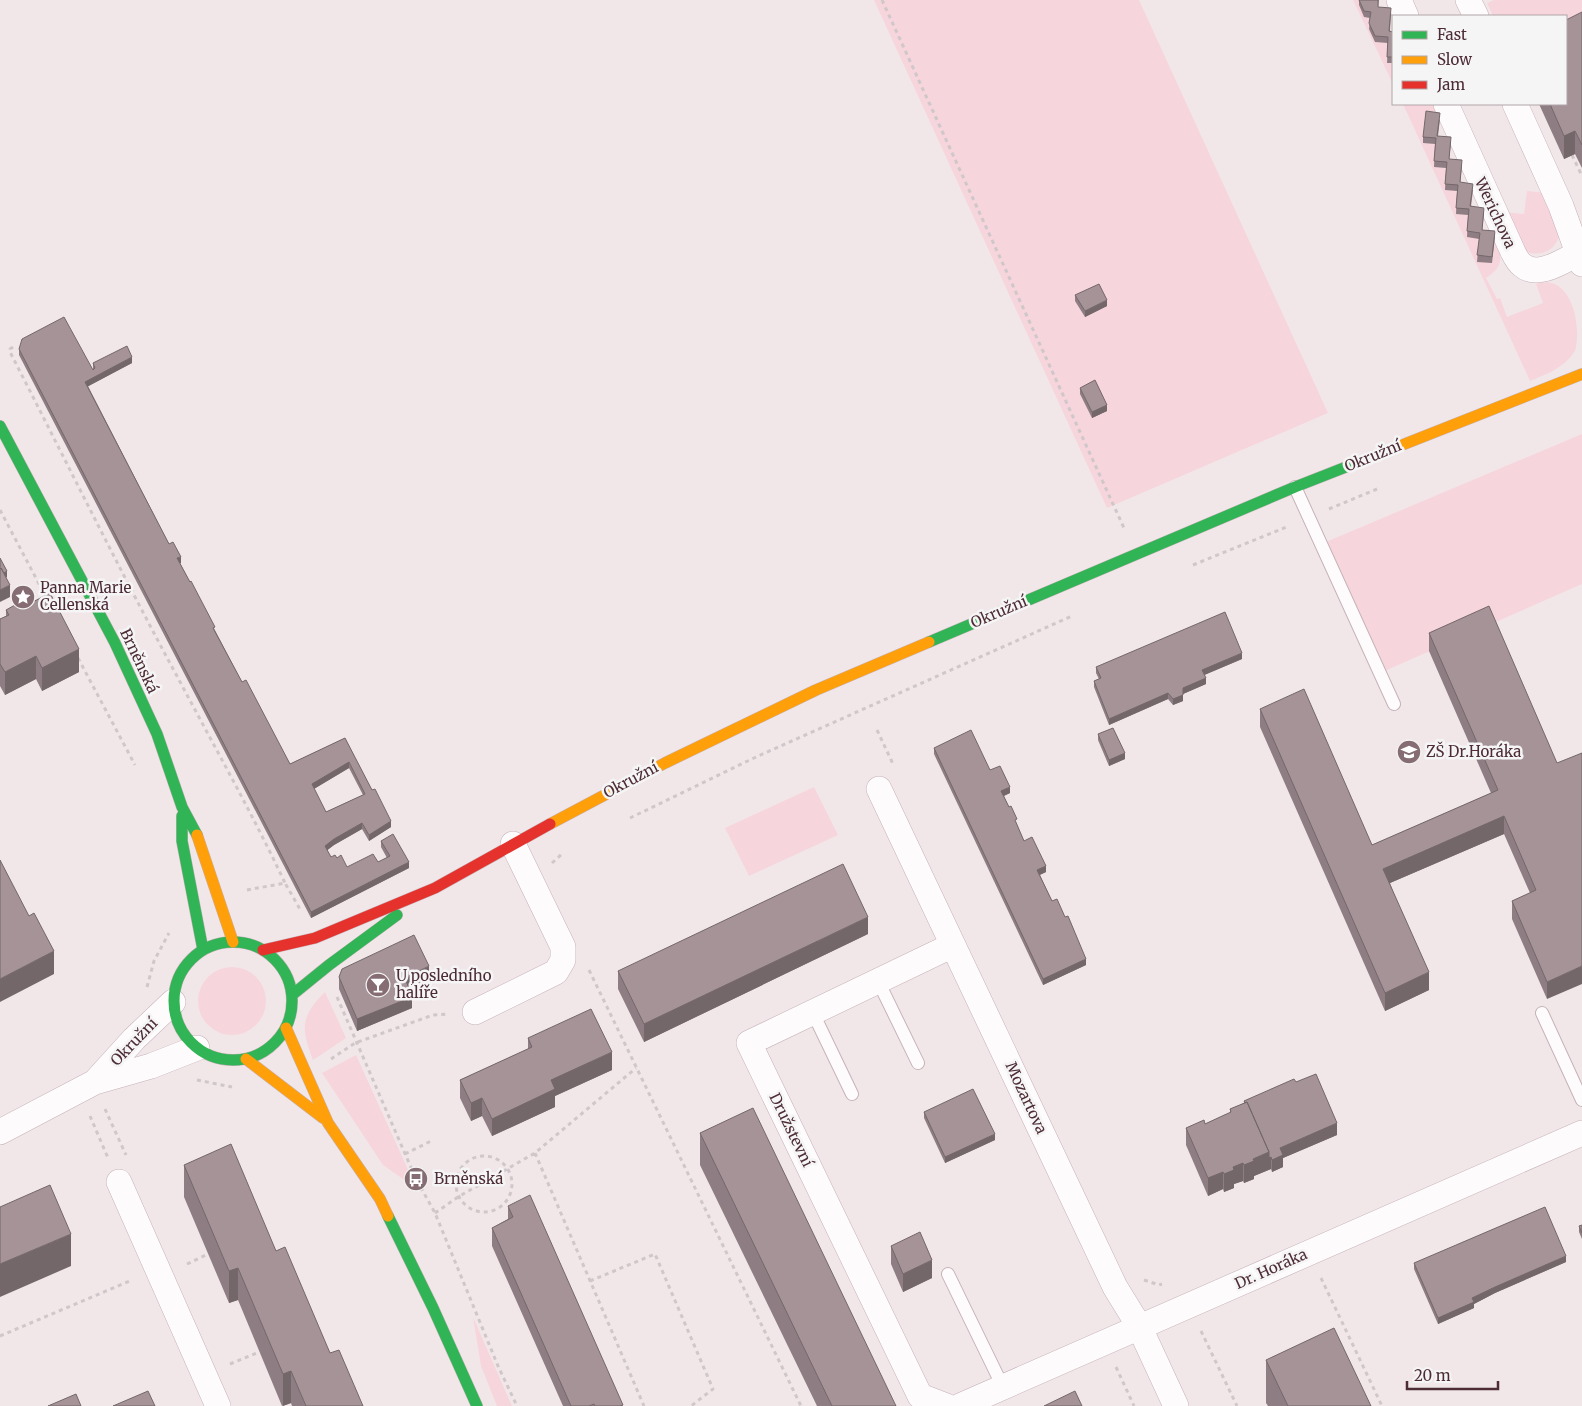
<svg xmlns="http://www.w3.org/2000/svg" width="1582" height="1406" font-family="Merriweather,serif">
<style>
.green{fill:#f7d5dd}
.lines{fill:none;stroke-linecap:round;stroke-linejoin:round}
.lane-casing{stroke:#c6b2b8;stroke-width:14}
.street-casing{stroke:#c6b2b8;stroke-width:26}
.fast-casing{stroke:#c6b2b8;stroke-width:12}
.slow-casing{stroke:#c6b2b8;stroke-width:12}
.jam-casing{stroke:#c6b2b8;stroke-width:12}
.path{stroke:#cfc7c9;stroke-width:3;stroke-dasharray:4 4;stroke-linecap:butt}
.lane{stroke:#fdfbfc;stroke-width:12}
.street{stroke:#fdfbfc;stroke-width:25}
.fast{stroke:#30b455;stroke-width:11}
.slow{stroke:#ff9f0a;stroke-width:11}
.jam{stroke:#e5322d;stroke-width:11}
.wall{fill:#8e7e83;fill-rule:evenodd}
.shaded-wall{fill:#74676a}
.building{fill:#a59398;stroke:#74676a;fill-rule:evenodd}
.labels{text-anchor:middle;stroke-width:5;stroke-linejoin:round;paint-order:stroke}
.street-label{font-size:15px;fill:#4d2c35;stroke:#f5f5f5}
.poi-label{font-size:15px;fill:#4d2c35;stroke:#f5f5f5;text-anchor:start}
</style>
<rect width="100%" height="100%" fill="#f1e7e9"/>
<path class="green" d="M 874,0 L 1139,0 L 1328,413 L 1107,508 Z
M 1353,0 L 1379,0 L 1378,13 L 1391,14 L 1389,37 L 1393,38 L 1393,84 Z
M 1494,0 L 1582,0 L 1582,35 L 1566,43 L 1566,16 L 1493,16 L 1487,3 Z
M 1403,104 L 1433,104 L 1440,119 L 1437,141 L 1451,143 L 1449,165 L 1462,166 L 1460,188 L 1473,190 L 1471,212 L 1484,214 L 1482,236 L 1495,237 C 1502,256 1505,266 1486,278 L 1497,299 L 1500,298 L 1507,317 L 1543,303 L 1536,284 C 1572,272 1582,327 1575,351 C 1564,368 1547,374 1530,381 Z
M 1527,191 L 1546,193 L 1560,234 C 1556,250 1542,257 1527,252 L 1502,212 L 1524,214 Z
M 1582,434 L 1582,584 L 1380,673 L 1321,544 Z
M 814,787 L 838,835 L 749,876 L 725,828 Z
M198 1001a34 34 0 1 1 68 0a34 34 0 1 1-68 0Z
M 325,992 L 346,1038 L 313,1060 C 301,1028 300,1017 325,992 Z
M 356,1055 L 415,1185 L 413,1186 L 383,1165 L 322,1073 Z
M 473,1317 L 512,1406 L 497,1406 L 481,1366 Z"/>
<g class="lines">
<g class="lane-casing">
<path id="lane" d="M 1295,487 L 1394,704
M 878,981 L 918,1063
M 813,1013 L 852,1094
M 1542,1013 L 1582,1100
M 948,1274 L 1003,1387"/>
</g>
<g class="street-casing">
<path id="street" d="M 1399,0 L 1406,16
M 1468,0 L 1476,16
M 1446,104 L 1513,252 C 1515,256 1518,262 1522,265 C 1538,279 1564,260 1579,253
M 1515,104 L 1561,206 L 1582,264
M 879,789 L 1115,1287 L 1139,1326 L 1176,1406
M 475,1012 L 556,972 L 563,960 L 563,947 L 513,844
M 95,1082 L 134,1039 L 173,1002
M 0,1132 L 95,1082 L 151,1066 L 197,1048
M 119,1182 L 218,1406
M 946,1406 L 920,1396 L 749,1043 L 953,945
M 960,1406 L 1582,1133"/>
</g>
<g class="fast-casing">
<path id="fast" d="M 0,426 L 115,643 L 157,734 L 182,807 L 197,835
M 929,642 L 1295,487 L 1397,447
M 182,816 L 182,841 L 203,950
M174 1001a59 59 0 1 1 118 0a59 59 0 1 1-118 0Z
M 292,995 L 329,965 L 397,915
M 388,1216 L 433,1308 L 477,1406"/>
</g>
<g class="slow-casing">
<path id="slow" d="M 1397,447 L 1582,374
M 550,824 L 665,763 L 816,690 L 929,642
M 197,835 L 233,942
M 286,1028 L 328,1123 L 380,1199 L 388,1216
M 246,1059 L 323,1118"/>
</g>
<g class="jam-casing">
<path id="jam" d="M 263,950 L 315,938 L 435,888 L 550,824"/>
</g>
<path class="path" d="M 882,0 L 1124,528
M 1572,155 L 1582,176
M 13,347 L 10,349 L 10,352 C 66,461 120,571 178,678 C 214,746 252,813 285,883
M 1329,509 L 1377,489
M 0,510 L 47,599
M 1193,565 L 1289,526
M 78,658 L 135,765
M 877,730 L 893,764
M 630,818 L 756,757 L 1072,616
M 552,863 L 562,854
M 247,890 L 285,883 L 301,911
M 589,970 L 801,1406
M 147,987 L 154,961 L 169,933
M 337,997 L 416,1179 L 435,1213 L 498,1366 L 517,1406
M 331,1059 L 355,1043 L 433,1015 L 448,1014
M 197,1080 L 232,1087
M 105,1109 L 126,1155
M 90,1116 L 108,1158
M 535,1153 L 644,1406
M 405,1154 L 431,1141
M456 1184a28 28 0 1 1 56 0a28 28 0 1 1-56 0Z
M 435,1213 L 458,1197 L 535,1153 L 636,1068
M 187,1264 L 206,1255
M 1321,1278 L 1382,1406
M 1144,1280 L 1159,1285 L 1162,1284
M 590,1281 L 655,1254 L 713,1389 L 691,1406
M 1201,1331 L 1237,1406
M 0,1336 L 132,1280
M 230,1364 L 257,1353
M 1116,1367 L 1134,1406"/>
<use href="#lane" class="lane"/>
<use href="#street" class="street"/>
<use href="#fast" class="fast"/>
<use href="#slow" class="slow"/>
<use href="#jam" class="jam"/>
</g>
<path class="wall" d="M 1359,0 L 1379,0 L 1378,7 L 1391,14 L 1390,31 L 1393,32 L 1393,63 L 1387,63 L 1388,43 L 1375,42 L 1369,29 L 1370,18 L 1364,17 L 1359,5 Z
M 1582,12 L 1582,168 L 1575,154 L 1564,159 L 1539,104 L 1566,104 Z
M 1440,119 L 1438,136 L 1451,143 L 1449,159 L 1462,166 L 1460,183 L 1473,190 L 1471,206 L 1484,214 L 1482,230 L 1495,237 L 1492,263 L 1477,262 L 1479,239 L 1467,237 L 1468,215 L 1456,214 L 1457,191 L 1445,190 L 1446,168 L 1434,167 L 1435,144 L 1423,143 L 1423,137 Z
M 1075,295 L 1107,306 L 1085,317 L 1075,301 Z
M 19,349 L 93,370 L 93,363 L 132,363 L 88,386 L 169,544 L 181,563 L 180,563 L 242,682 L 290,764 L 345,738 L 391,827 L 369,841 L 362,829 L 334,845 L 327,850 L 331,857 L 337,858 L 347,867 L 378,862 L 387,858 L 381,847 L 381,841 L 409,868 L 311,918 L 19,355 ZM 349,768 L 363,795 L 326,812 L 314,789 Z
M 1080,388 L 1107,411 L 1092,418 L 1080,394 Z
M 27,605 L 79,672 L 42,691 L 36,679 L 5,695 L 0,686 L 0,619 L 6,616 L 6,610 Z
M 1429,633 L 1557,763 L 1547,999 L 1512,919 L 1512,901 L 1530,893 L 1504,834 L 1390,883 L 1429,990 L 1385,1011 L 1260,727 L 1260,709 L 1372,845 L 1491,793 L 1429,651 Z
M 1242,659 L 1204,675 L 1206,684 L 1183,694 L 1183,701 L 1173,705 L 1168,699 L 1109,725 L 1094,687 L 1094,681 L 1099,679 L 1096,673 L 1096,667 Z
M 1098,734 L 1125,759 L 1109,766 L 1098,740 Z
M 934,748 L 990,770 L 1010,793 L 1004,796 L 1024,841 L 1046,872 L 1040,875 L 1052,901 L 1086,965 L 1043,985 L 934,754 Z
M 868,934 L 644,1042 L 618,989 L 618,971 Z
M 339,977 L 429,978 L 409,988 L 412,1008 L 357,1031 L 339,989 Z
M 528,1038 L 612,1070 L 555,1096 L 555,1107 L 492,1136 L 482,1116 L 471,1121 L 460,1098 L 460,1080 L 528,1049 Z
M 1296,1082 L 1337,1135 L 1283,1158 L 1283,1167 L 1272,1172 L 1271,1169 L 1254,1176 L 1254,1179 L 1244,1183 L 1243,1181 L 1234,1184 L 1234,1188 L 1224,1192 L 1223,1189 L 1208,1196 L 1186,1145 L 1186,1128 L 1205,1124 L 1230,1113 L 1230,1109 L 1244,1103 L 1244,1101 Z
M 924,1112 L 995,1140 L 945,1163 L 924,1118 Z
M 700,1133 L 896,1406 L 817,1406 L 700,1165 Z
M 184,1165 L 276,1251 L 330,1353 L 363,1406 L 292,1406 L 291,1403 L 282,1406 L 238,1300 L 229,1303 L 184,1197 Z
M 508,1206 L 623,1406 L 563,1406 L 492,1246 L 492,1228 L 508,1219 Z
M 1582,1225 L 1582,1239 L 1579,1232 L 1579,1226 Z
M 891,1246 L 932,1278 L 903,1292 L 891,1264 Z
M 1566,1262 L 1495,1293 L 1474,1304 L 1474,1308 L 1438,1324 L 1414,1269 L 1414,1263 Z
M 1266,1360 L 1371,1406 L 1268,1406 L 1266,1403 Z"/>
<path class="shaded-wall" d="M 1575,131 L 1575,154 L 1564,159 L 1564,136 Z
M 1107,300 L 1107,306 L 1085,317 L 1085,311 Z
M 132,357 L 132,363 L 85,388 L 85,382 Z
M 1107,405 L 1107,411 L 1092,418 L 1092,412 Z
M 181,557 L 181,563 L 177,564 L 177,558 Z
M 7,571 L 7,577 L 0,581 L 0,575 Z
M 10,585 L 10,597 L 0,602 L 0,590 Z
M 79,649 L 79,672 L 42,691 L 42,668 Z
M 1242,653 L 1242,659 L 1202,676 L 1202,670 Z
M 36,656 L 36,679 L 5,695 L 5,672 Z
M 1206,678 L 1206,684 L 1183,694 L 1183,688 Z
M 1168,693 L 1168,699 L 1109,725 L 1109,719 Z
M 1183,695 L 1183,701 L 1173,705 L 1173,699 Z
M 1125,753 L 1125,759 L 1109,766 L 1109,760 Z
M 349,762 L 349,768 L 312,790 L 312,784 Z
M 1010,787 L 1010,793 L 1001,797 L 1001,791 Z
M 1504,816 L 1504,834 L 1383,886 L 1383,869 Z
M 391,821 L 391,827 L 369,841 L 369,835 Z
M 362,823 L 362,829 L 334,845 L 325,852 L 325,846 L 334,839 Z
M 409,862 L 409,868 L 311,918 L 311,912 Z
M 1046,866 L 1046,872 L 1037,876 L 1037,870 Z
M 868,917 L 868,934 L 644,1042 L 644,1024 Z
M 54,951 L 54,974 L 0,1002 L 0,979 Z
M 1086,959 L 1086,965 L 1043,985 L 1043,979 Z
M 429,966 L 429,978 L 405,989 L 405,978 Z
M 1582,966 L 1582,984 L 1547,999 L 1547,982 Z
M 1429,972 L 1429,990 L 1385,1011 L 1385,993 Z
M 412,997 L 412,1008 L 357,1031 L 357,1019 Z
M 612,1052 L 612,1070 L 555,1096 L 555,1107 L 492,1136 L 492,1119 L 551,1080 Z
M 482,1098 L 482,1116 L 471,1121 L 471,1103 Z
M 1337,1123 L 1337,1135 L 1283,1158 L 1283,1167 L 1272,1172 L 1272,1160 L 1280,1148 Z
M 995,1134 L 995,1140 L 945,1163 L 945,1157 Z
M 1269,1152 L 1271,1157 L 1271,1169 L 1254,1176 L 1254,1179 L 1244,1183 L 1244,1165 L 1253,1159 Z
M 1243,1163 L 1243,1181 L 1234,1184 L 1234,1188 L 1224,1192 L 1224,1174 L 1233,1167 Z
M 1223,1172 L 1223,1189 L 1208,1196 L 1208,1178 Z
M 71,1234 L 71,1266 L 0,1297 L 0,1264 Z
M 1566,1256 L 1566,1262 L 1495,1293 L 1474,1304 L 1474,1308 L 1438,1324 L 1438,1318 L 1472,1298 L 1495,1287 Z
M 932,1260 L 932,1278 L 903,1292 L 903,1274 Z
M 238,1268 L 238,1300 L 229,1303 L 229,1271 Z
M 291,1371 L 291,1403 L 283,1406 L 283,1374 Z"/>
<path class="building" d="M 1359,0 L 1378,0 L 1378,7 L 1391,8 L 1389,31 L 1393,32 L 1393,57 L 1387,57 L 1388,37 L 1375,36 L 1369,23 L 1371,12 L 1364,11 Z
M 1582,12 L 1582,145 L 1575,131 L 1564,136 L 1550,104 L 1566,104 L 1566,20 Z
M 1426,111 L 1440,113 L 1437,136 L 1451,137 L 1449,159 L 1462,160 L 1460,182 L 1473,184 L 1470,206 L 1484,208 L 1482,230 L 1495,231 L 1492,257 L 1477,255 L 1480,233 L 1467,231 L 1469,209 L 1456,208 L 1458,185 L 1445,184 L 1447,162 L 1434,161 L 1436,138 L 1423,137 Z
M 1099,284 L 1107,300 L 1085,311 L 1075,295 Z
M 64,317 L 93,370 L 95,368 L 93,363 L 127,346 L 132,357 L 85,382 L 169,544 L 173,542 L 181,557 L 177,558 L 190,582 L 191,581 L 215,627 L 213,628 L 242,682 L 246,680 L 290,764 L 345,738 L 372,790 L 375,789 L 391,821 L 369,835 L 362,823 L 334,839 L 325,846 L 331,857 L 335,855 L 337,858 L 341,855 L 347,867 L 373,854 L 378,862 L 390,856 L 381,841 L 393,834 L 409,862 L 311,912 L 19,349 L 22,339 ZM 349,762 L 365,794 L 326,812 L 312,784 Z
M 1095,380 L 1107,405 L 1092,412 L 1080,388 Z
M 0,558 L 7,571 L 4,573 L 1,568 L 0,569 Z
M 1,568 L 10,585 L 0,590 L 0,569 Z
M 50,593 L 79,649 L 42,668 L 36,656 L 5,672 L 0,664 L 0,619 L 9,615 L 6,610 L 24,600 L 27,605 Z
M 1489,606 L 1557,763 L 1582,753 L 1582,966 L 1547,982 L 1512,901 L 1536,890 L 1504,816 L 1383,869 L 1429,972 L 1385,993 L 1260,709 L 1304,689 L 1372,845 L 1498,790 L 1429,633 Z
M 1225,612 L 1242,653 L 1202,670 L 1206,678 L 1183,688 L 1183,695 L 1173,699 L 1168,693 L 1109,719 L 1094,681 L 1101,678 L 1096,667 Z
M 1113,728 L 1125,753 L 1109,760 L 1098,734 Z
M 971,730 L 990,770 L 1000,766 L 1010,787 L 1001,791 L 1009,807 L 1011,806 L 1017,819 L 1015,820 L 1024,841 L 1032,837 L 1046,866 L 1037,870 L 1052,901 L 1057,899 L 1065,917 L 1068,916 L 1086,959 L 1043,979 L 934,748 Z
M 0,860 L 29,916 L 34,913 L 54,951 L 0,979 Z
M 843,864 L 868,917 L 644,1024 L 618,971 Z
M 414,935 L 429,966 L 405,978 L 412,997 L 357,1019 L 339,977 L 342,969 Z
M 591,1009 L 612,1052 L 551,1080 L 555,1089 L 492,1119 L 482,1098 L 471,1103 L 460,1080 L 532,1047 L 528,1038 Z
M 1316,1074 L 1337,1123 L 1280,1148 L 1283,1155 L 1272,1160 L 1271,1157 L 1269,1158 L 1269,1152 L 1247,1102 L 1245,1103 L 1244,1101 L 1294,1079 L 1296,1082 Z
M 973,1089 L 995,1134 L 945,1157 L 924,1112 Z
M 1247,1102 L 1269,1152 L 1253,1159 L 1254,1161 L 1244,1165 L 1243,1163 L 1233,1167 L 1234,1170 L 1224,1174 L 1223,1172 L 1208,1178 L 1186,1128 L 1204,1120 L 1205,1124 L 1220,1117 L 1231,1112 L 1230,1109 Z
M 753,1108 L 896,1406 L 832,1406 L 700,1133 Z
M 231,1144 L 276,1251 L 285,1247 L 330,1353 L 339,1350 L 363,1406 L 306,1406 L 291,1371 L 283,1374 L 238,1268 L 229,1271 L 184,1165 Z
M 50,1185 L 71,1234 L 0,1264 L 0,1207 Z
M 530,1195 L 623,1405 L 620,1406 L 595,1406 L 594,1404 L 589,1406 L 571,1406 L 492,1228 L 513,1217 L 508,1206 Z
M 1545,1207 L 1566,1256 L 1495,1287 L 1472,1298 L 1474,1302 L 1438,1318 L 1414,1263 Z
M 1582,1225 L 1582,1233 L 1579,1226 Z
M 920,1232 L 932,1260 L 903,1274 L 891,1246 Z
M 1334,1328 L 1371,1406 L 1288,1406 L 1266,1360 Z
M 148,1391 L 155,1406 L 113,1406 Z
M 1075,1391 L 1082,1406 L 1044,1406 Z
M 76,1394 L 81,1406 L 48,1406 Z"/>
<defs>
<g id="sight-disc" transform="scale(1.25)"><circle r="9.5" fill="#866d74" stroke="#f5f5f5"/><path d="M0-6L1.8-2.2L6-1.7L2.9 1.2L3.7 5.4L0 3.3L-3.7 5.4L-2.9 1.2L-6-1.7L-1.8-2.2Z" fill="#fff"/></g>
<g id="school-disc" transform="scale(1.25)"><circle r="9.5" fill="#866d74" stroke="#f5f5f5"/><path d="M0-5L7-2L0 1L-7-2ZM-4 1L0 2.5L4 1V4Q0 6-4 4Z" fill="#fff"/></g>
<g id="bar-disc" transform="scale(1.25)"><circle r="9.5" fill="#866d74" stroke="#f5f5f5"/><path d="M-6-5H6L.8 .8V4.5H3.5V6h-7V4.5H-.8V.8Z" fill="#fff"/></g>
<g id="bus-disc" transform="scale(1.25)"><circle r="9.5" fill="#866d74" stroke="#f5f5f5"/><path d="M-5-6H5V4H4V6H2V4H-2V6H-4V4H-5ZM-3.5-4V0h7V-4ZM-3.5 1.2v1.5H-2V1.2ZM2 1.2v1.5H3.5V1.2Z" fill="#fff"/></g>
</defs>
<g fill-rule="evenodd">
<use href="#sight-disc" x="23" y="597"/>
<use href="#school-disc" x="1409" y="752"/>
<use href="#bar-disc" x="378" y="985"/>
<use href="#bus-disc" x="416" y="1179"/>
</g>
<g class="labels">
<g class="street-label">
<text transform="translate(1495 213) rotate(65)" y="5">Werichova</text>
<text transform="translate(1373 456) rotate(-22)" y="5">Okružní</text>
<text transform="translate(999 612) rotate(-23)" y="5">Okružní</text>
<text transform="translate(139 661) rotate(65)" y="5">Brněnská</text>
<text transform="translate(631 780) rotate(-28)" y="5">Okružní</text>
<text transform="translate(134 1042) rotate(-46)" y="5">Okružní</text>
<text transform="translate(1026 1098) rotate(65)" y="5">Mozartova</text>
<text transform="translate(791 1130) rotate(64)" y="5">Družstevní</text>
<text transform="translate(1271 1269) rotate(-24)" y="5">Dr. Horáka</text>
</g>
<g class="poi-label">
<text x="40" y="593">Panna Marie<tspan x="40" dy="17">Cellenská</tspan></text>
<text x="1426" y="757">ZŠ Dr.Horáka</text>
<text x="396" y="981">U posledního<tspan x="396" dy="17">halíře</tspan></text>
<text x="434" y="1184">Brněnská</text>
</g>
</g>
<rect x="1392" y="15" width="175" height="90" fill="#f5f5f5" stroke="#b2a5a8"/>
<rect x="1402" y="31" width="25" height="8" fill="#30b455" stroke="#b2a5a8"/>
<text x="1437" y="40" font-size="15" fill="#4d2c35">Fast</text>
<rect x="1402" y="56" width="25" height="8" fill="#ff9f0a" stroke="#b2a5a8"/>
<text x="1437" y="65" font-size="15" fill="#4d2c35">Slow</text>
<rect x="1402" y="81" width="25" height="8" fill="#e5322d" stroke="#b2a5a8"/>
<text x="1437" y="90" font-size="15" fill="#4d2c35">Jam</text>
<path d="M1407 1381v8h91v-8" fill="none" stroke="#4d2c35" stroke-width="2.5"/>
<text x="1414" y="1381" font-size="15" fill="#4d2c35" stroke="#f5f5f5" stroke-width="4" paint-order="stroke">20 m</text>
</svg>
